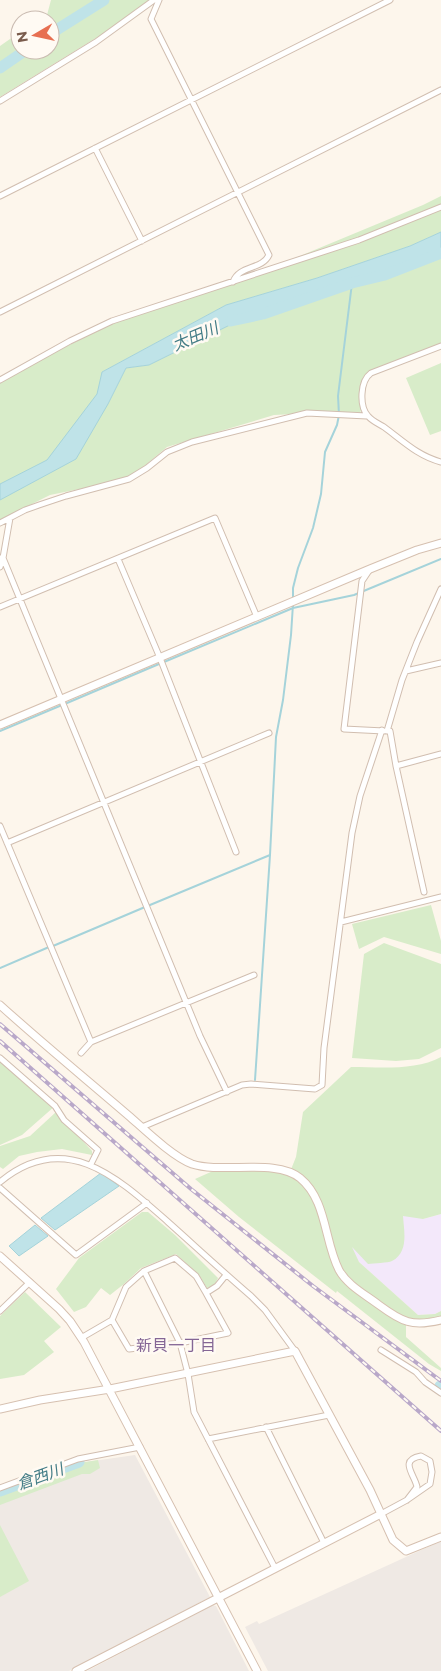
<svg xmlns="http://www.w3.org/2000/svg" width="441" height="1671" font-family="Montserrat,'Noto Sans JP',sans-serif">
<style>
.industrial{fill:#efe9e4}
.education{fill:#f3e8fa}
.green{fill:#d8ecc9}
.water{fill:#bfe3e8;stroke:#a5d3da}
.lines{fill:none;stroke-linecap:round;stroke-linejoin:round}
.stream{stroke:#a5d3da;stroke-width:2}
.river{stroke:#bfe3e8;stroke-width:11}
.street-casing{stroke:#d1beb0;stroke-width:7}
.secondary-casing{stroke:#d6c0b0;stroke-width:9}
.street{stroke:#fff;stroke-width:5}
.secondary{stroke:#fff;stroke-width:7}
.rail-casing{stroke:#b9a8c9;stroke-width:4}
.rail{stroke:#fffaf3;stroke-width:2;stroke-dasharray:5.5;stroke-linecap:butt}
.labels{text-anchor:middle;stroke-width:5;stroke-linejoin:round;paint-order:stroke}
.water-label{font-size:16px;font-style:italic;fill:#437c86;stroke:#fffaf3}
.neighbourhood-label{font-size:16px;fill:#846695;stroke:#fffaf3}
</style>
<rect width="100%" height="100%" fill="#fdf6ec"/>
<path class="industrial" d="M 135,1455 L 210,1597 L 69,1671 L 0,1671 L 0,1493 L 79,1463 Z
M 441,1541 L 441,1671 L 268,1671 L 245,1627 L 257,1621 L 259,1624 Z
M 213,1605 L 216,1606 L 249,1671 L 87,1671 Z"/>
<path class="education" d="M 334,1159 L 423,1219 L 441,1214 L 441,1311 L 435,1314 L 418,1315 L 359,1262 L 350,1245 Z"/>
<path class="green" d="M 51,0 L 158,0 L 0,97 L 0,46 L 20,32 L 20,50 L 50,50 L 50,20 L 39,20 L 47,15 Z
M 441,196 L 441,232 L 410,246 L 317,278 L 226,305 L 102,372 L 108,404 L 126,368 L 149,365 L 246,317 L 371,279 L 441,255 L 441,347 L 367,376 L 360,415 L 317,413 L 274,415 L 167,447 L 129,479 L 50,495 L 0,520 L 0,381 L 119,319 L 247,278 L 423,205 Z
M 441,363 L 441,431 L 430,435 L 406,378 Z
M 431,905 L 441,941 L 441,954 L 384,937 L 359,949 L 352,924 Z
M 384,943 L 441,964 L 441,1048 L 419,1059 L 396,1061 L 352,1058 L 364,954 Z
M 441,1057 L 441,1214 L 423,1219 L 403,1216 C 404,1231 409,1252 392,1261 C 388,1263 374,1263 368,1264 L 352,1247 L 359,1262 L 418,1315 L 435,1314 L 441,1311 L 441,1320 L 406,1322 L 406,1337 L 441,1368 L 441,1371 L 429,1364 L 337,1291 L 336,1293 L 239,1217 L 195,1179 L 222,1167 L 290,1172 L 296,1157 L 303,1112 L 351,1067 C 380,1067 415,1071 441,1057 Z
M 0,1059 L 22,1081 L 30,1085 L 55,1106 L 22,1135 L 0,1145 Z
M 56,1112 L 92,1151 L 92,1155 L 62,1149 L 37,1152 L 19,1156 L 3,1169 L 0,1167 L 0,1146 L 30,1136 Z
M 142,1212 L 148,1212 L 175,1235 L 218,1278 L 214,1286 L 207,1288 L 199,1275 L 176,1254 L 141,1268 L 124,1284 L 110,1295 L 101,1288 L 86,1307 L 74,1312 L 56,1289 L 79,1258 Z
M 25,1292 L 61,1327 L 44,1341 L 54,1352 L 24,1375 L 0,1379 L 0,1316 Z
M 98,1460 L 100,1468 L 90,1474 L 82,1474 L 0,1505 L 0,1493 L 79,1463 Z
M 0,1525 L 29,1581 L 0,1597 Z"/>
<path class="water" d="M 441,232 L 441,255 L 371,279 L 246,317 L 149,365 L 126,368 L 108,404 L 76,459 L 0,500 L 0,484 L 47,460 L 97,394 L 102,372 L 226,305 L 317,278 L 410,246 Z
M 101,1173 L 119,1186 L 55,1230 L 41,1218 Z
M 35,1225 L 48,1236 L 19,1256 L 9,1246 Z"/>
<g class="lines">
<path class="stream" d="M 293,600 L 293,588 L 298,568 L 313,528 L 321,494 L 325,452 L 337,425 L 339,415 L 338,396 L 352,283
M 164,662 L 293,608 L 354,595 L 441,559
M 67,703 L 159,664
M 0,731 L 62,705
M 150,905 L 270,855
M 53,946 L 145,907
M 0,968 L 49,947
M 255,1080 L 270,855 L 276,737 L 283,700 L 291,635 L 293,604"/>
<path class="river" d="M 50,34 L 104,0
M 0,68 L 26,50
M 231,321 L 263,314 L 352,283 L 385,275 L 441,253
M 440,1386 L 441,1386
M 0,1491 L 79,1462"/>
<g class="street-casing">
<path id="street" d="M 159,0 L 151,19 L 269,255 C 262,270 239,265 233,282
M 0,101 L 96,42 L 154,0
M 95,148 L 142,241
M 0,196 L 390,0
M 0,312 L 441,90
M 441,346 L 371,373 C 360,381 359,406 368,416 C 372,421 379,424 384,427 C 403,441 418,456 441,462
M 0,380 L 70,341 L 112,321 L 359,240 L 441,207
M 0,523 L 25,510 L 39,505 L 66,496 L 129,479 L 147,468 L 167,452 L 192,442 L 307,413 L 367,416
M 0,558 L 3,558 L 200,1036 L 227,1092
M 118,559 L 160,658 L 236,852
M 0,567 L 3,558 L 10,518
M 370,569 L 362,581 L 344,729 L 384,731
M 0,607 L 215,518 L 257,617
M 406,671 L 441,663
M 396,766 L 441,754
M 0,826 L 91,1042
M 7,843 L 269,733
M 424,892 L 396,766 L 390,731 L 387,731 L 402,680 L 417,642 L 441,589
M 341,922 L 441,897
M 81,1053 L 91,1042 L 254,975
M 0,1058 L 55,1106 L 64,1120 L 98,1150 L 91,1164
M 142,1127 L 242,1085 L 251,1084 L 315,1089 L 322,1085 L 324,1048 L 352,833 L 360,796 L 382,730
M 0,1182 C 65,1128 118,1178 168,1222 C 196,1247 223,1272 251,1296 L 265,1310 L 295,1351
M 0,1188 L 76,1255 L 147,1203
M 226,1275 L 217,1286 L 206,1293 L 228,1333 L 180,1343 L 188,1374 L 194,1412 L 275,1568
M 0,1311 L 30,1282
M 112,1320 L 129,1349 L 180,1343 L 144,1271
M 81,1338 L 112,1320 L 126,1287 L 144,1271 L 175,1258 L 196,1276 L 206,1293
M 381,1350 L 416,1372 L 425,1382 L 441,1393
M 266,1427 L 324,1543
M 208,1439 L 329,1415
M 0,1488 L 78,1459 L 140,1447
M 381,1514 L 407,1500 L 430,1484 L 432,1472 L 430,1461 L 421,1456 C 398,1460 415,1475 417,1487 L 407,1500"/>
</g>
<g class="secondary-casing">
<path id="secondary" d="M 0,725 L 370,569 L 417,550 L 441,543
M 0,1005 C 42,1043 86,1079 129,1116 C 145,1130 173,1157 192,1164 C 222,1174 276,1158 300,1178 C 327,1200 324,1241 339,1270 C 347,1285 366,1295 379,1305 C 402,1322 412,1327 441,1320
M 0,1256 L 59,1309 L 70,1321 L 84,1342 L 257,1671
M 0,1409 L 40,1400 L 110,1389 L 295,1351 L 370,1490 L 393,1540 L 406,1551 L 441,1537
M 76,1671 L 381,1514"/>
</g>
<use href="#street" class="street"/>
<use href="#secondary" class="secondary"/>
<g class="rail-casing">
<path id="rail" d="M 0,1024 L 191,1189 L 313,1286 L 441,1381
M 0,1041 L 441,1431"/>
</g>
<use href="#rail" class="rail"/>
</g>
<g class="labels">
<g class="water-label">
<text transform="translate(195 336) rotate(-23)" y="6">太田川</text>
<text transform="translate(40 1476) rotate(-20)" y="6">倉西川</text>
</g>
<g class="neighbourhood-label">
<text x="176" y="1351">新貝一丁目</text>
</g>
</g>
<g transform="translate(35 35) rotate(261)"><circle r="24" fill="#fffaf3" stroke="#cabbb1"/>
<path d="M0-4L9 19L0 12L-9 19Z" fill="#e76f51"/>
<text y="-8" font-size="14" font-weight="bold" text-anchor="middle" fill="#7a5c4d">N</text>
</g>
</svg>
